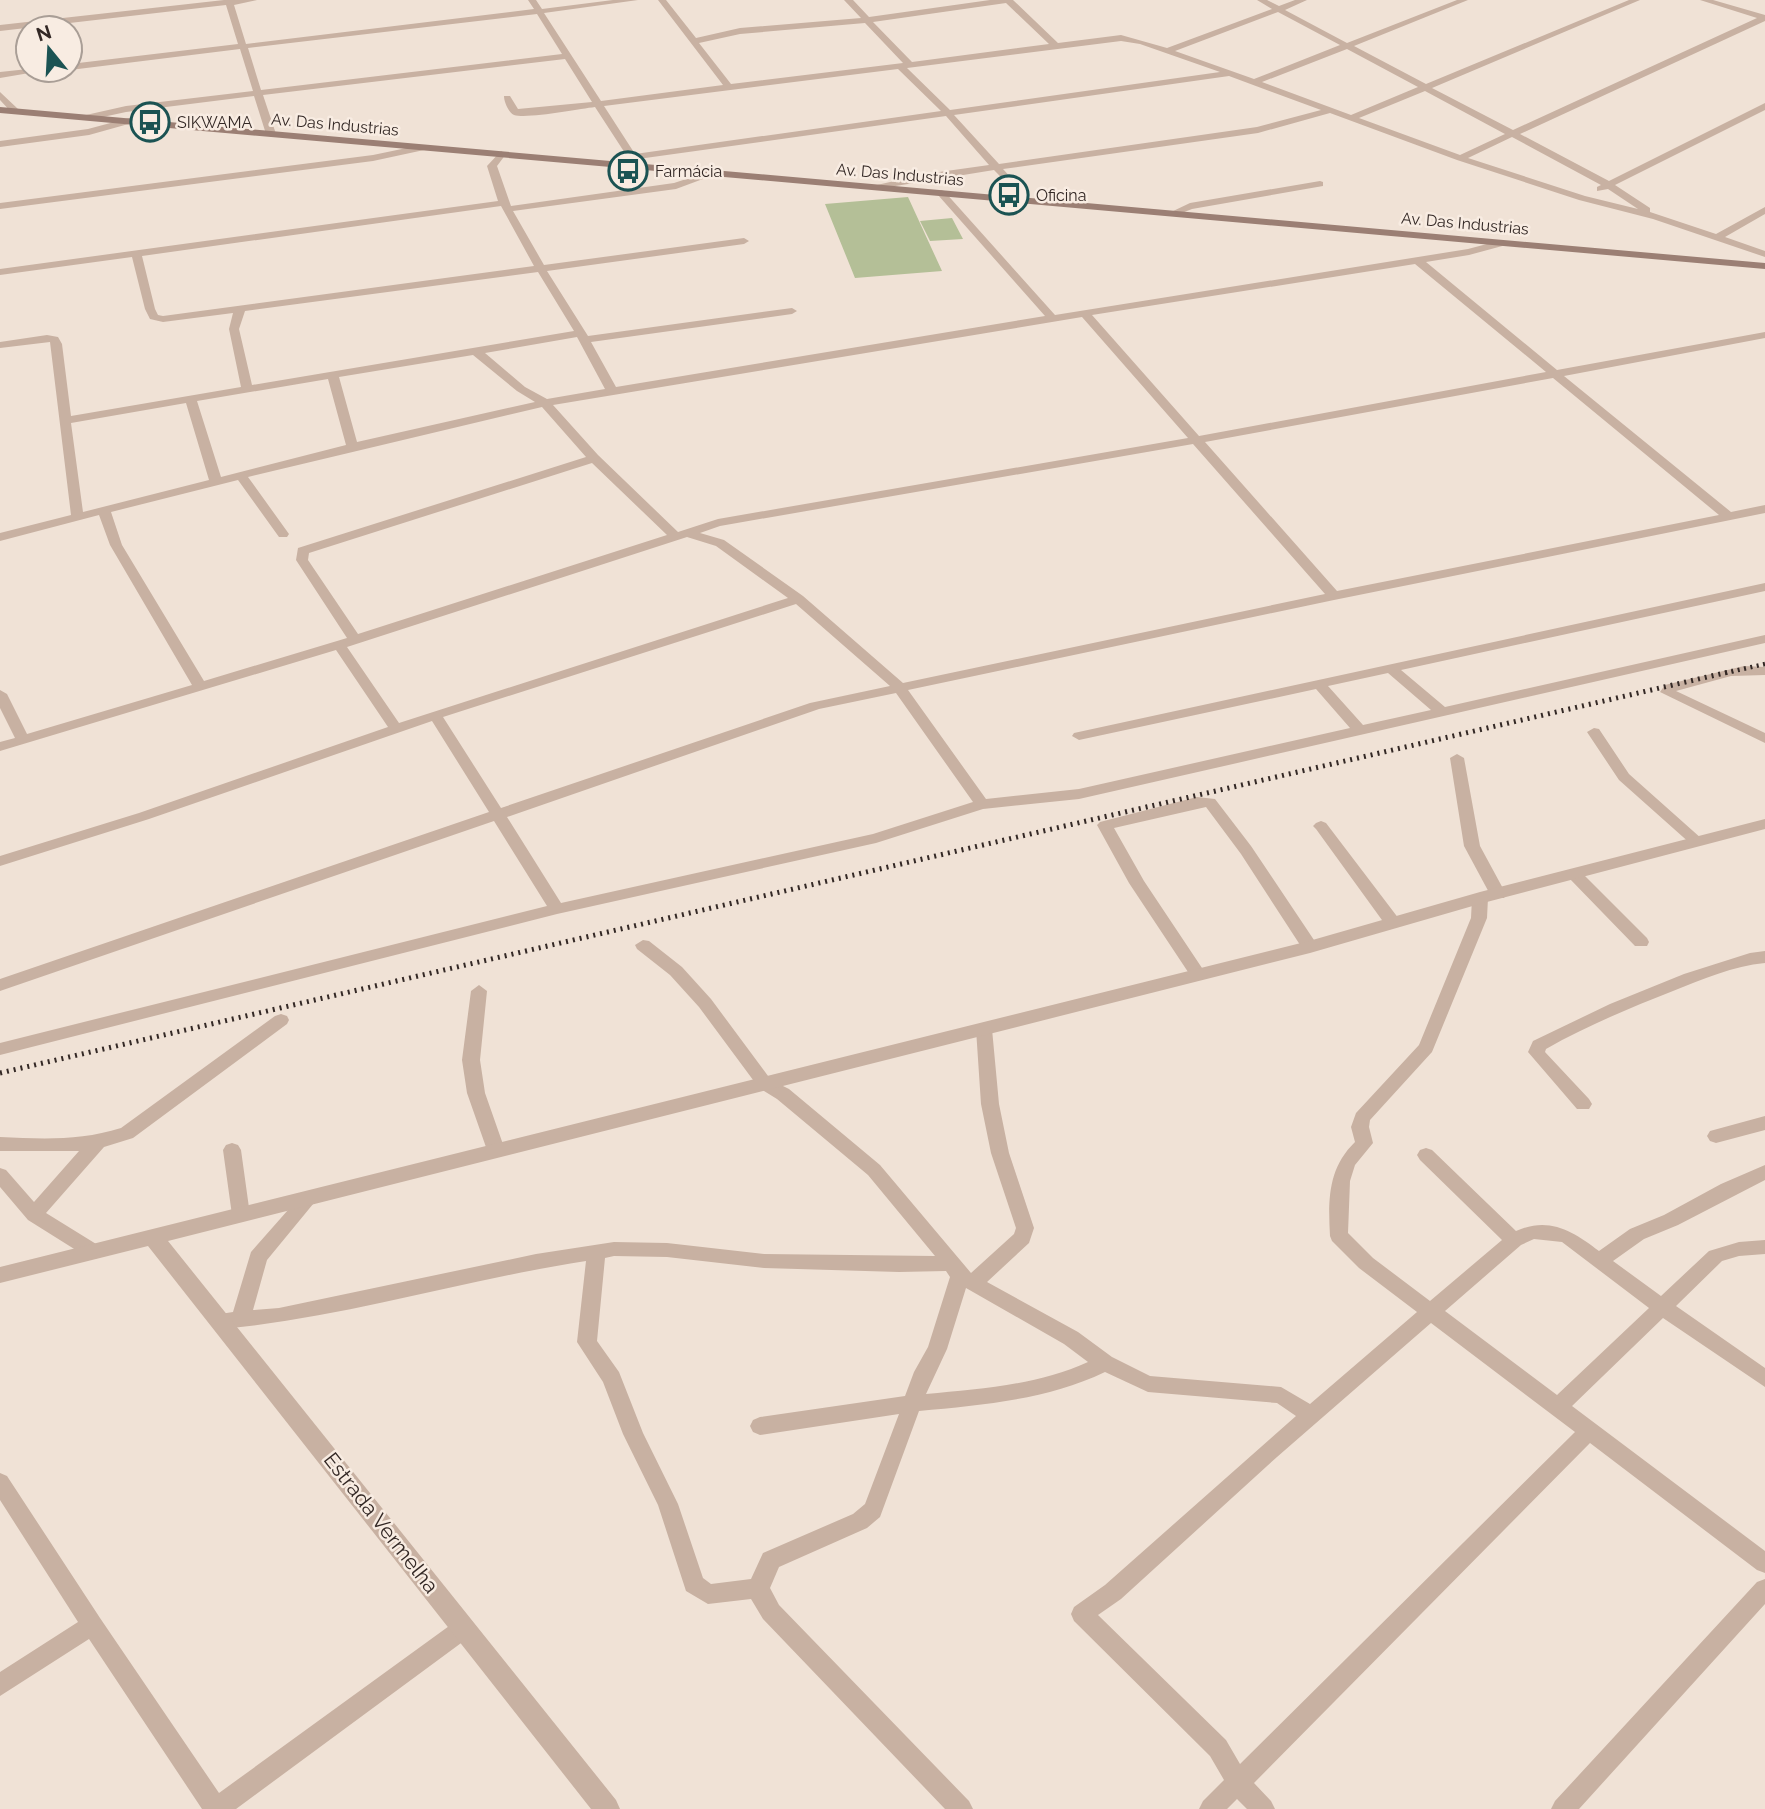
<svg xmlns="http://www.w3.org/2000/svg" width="1765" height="1809" font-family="Raleway,sans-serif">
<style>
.green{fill:#b4bf97}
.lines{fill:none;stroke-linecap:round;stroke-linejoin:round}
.minor{fill:#c8b1a2;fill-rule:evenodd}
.tertiary{fill:#c8b1a2;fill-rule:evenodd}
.secondary{fill:#9b7f74;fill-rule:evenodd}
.rail-far1{stroke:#332825;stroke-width:4.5;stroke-dasharray:2 4.5;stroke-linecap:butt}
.rail{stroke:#332825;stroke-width:5;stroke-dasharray:2 5;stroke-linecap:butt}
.labels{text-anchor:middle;stroke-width:5;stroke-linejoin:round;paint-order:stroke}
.far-poi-label{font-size:16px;fill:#332825;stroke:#f8ece2;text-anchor:start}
.far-street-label{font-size:16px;fill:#332825;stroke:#f8ece2}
.near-street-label{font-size:21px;fill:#332825;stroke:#f8ece2}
</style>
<rect width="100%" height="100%" fill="#f0e2d6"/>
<path class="green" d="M 908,197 L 942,271 L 855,278 L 825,204 Z
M 952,218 L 963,239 L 930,241 L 920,221 Z"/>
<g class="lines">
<path class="minor" d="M 224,0 L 257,0 L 234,5 L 246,44 L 534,9 L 528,0 L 536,0 L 542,9 L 613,0 L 638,0 L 544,13 L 601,101 L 723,85 L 658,0 L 666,0 L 696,38 L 740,28 L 861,18 L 844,0 L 853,0 L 869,17 L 990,0 L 1013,0 L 1058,43 L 1121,35 L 1167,48 L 1272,9 L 1257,0 L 1267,0 L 1279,6 L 1295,0 L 1307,0 L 1285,10 L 1347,43 L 1457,0 L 1468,0 L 1354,46 L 1426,84 L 1629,0 L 1640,0 L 1432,88 L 1513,130 L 1757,18 L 1700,0 L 1713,0 L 1765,15 L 1765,21 L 1520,134 L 1609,181 L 1765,103 L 1765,110 L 1615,185 L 1650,208 L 1650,212 L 1716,234 L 1765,207 L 1765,214 L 1725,237 L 1765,251 L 1765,257 L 1653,219 L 1579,200 L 1457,160 L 1330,113 L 1258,133 L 1003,169 L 1031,200 L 1026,203 L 994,170 L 877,189 L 877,185 L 925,174 L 989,165 L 946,116 L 638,159 L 642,165 L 634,167 L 595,107 C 579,109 528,119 514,115 C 508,112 504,101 504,96 L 510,96 L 518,109 L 592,102 L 565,59 L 263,95 L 276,134 L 271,137 L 266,134 L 254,96 L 126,112 L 89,120 L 86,119 L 86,115 L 126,106 L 253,91 L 240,49 L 70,70 L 70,64 L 238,44 L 226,5 L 0,31 L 0,25 ZM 1006,3 L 1049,44 L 912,62 L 873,22 ZM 1278,12 L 1340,45 L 1254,79 L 1175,51 ZM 537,14 L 562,54 L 261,90 L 248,48 ZM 865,23 L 903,63 L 731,84 L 699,43 L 740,34 ZM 1121,41 L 1140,44 L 1220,72 L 950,110 L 907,68 ZM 1347,49 L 1418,87 L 1351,115 L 1262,82 ZM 898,69 L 941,111 L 635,154 L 604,106 ZM 1229,76 L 1321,110 L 1257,127 L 999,164 L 954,115 ZM 1425,91 L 1505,134 L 1460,155 L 1359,118 ZM 1512,137 L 1601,185 L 1597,187 L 1597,191 L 1608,189 L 1638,209 L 1585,196 L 1468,158 Z
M 28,69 L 47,70 L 0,78 L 0,72 Z
M 0,92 L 18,109 L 18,113 L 12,113 L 0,100 Z
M 129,118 L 134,121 L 132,123 L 89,135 L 0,147 L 0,141 L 88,129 Z
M 421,145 L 426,148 L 424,150 L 373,161 L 0,209 L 0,203 L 373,155 Z
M 501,151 L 506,154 L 497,166 L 511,206 L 674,183 L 714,170 L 719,173 L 676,189 L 513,211 L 544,265 L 744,238 L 749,241 L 744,244 L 547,271 L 588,336 L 792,308 L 797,311 L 792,314 L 591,342 L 616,387 L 1045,316 L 938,195 L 936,193 L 941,190 L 944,191 L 1055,315 L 1468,249 L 1502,240 L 1507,243 L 1506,245 L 1469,255 L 1426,262 L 1557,370 L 1765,332 L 1765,338 L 1564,376 L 1731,512 L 1765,505 L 1765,513 L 1334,600 L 908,690 L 986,799 L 1079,789 L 1350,728 L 1316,689 L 1079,740 L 1072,736 L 1074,733 L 1765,583 L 1765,591 L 1401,670 L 1445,707 L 1765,635 L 1765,643 L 1079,799 L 983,809 L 876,843 L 557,914 L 0,1055 L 0,1043 L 547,906 L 494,821 L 0,991 L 0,979 L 489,812 L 432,721 L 149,819 L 0,866 L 0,856 L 139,813 L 388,727 L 336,650 L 0,751 L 0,742 L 15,738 L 0,708 L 0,690 L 7,694 L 27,734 L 192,685 L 110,545 L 99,515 L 0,541 L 0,533 L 71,515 L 50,342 L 0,348 L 0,342 L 47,335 L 58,337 L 62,344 L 71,416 L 241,387 L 229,329 L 233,313 L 163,322 L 150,319 L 145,309 L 132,257 L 0,275 L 0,269 L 498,201 L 487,166 ZM 501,206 L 534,266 L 163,316 L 158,315 L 155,309 L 142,256 ZM 1415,264 L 1546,372 L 1199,436 L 1092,315 ZM 538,272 L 574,331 L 252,385 L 239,329 L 245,311 ZM 1082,317 L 1188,438 L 718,519 L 678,532 L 598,455 L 553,405 ZM 577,337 L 605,389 L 547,399 L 525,387 L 485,353 ZM 473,355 L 517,391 L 535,402 L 357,442 L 339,377 ZM 1553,378 L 1719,515 L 1337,591 L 1205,442 ZM 328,379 L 346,445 L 221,477 L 197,401 ZM 186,403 L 209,480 L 83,512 L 71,423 ZM 542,407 L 586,457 L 298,548 L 296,560 L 347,638 L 204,681 L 122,545 L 111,512 L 238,480 L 279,537 L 287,537 L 289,534 L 248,477 ZM 1193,444 L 1325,594 L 903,683 L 803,596 L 724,540 L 700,533 L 720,526 ZM 592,463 L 667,535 L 358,634 L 308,560 L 309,553 ZM 687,537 L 716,546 L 788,598 L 399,723 L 347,647 ZM 796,604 L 890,686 L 810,703 L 501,808 L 443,717 ZM 1388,673 L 1431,710 L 1363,725 L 1328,686 ZM 896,693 L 973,802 L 873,834 L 561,903 L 507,817 L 819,709 Z
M 1320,181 L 1323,182 L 1323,186 L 1192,209 L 1174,216 L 1169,213 L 1190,203 Z
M 1744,666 L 1765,667 L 1765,675 L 1731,676 L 1676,691 L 1765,733 L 1765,743 L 1660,692 L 1665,685 Z
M 1594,728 L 1599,729 L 1629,774 L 1702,839 L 1705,842 L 1702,845 L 1692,845 L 1619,780 L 1587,732 Z
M 1457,754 L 1464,758 L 1480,846 L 1506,894 L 1504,898 L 1492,898 L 1464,846 L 1450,758 Z
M 1197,797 L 1215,799 L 1251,846 L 1316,943 L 1318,947 L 1316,951 L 1304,951 L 1241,854 L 1206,807 L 1114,828 L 1144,881 L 1206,974 L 1198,980 L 1192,978 L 1129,883 L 1097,825 L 1100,822 Z
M 1321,821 L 1326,823 L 1399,919 L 1401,923 L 1399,927 L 1387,927 L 1316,829 L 1313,826 L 1316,823 Z
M 1574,869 L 1579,870 L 1647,938 L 1649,942 L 1647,946 L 1635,946 L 1569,878 L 1566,874 L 1569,870 Z
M 1480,893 L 1488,898 L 1487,918 L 1432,1052 L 1370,1120 L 1369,1127 L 1373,1143 L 1355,1165 L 1350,1181 L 1348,1233 L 1373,1258 L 1430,1301 L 1502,1240 L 1420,1160 L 1417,1155 L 1420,1150 L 1426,1148 L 1432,1150 L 1516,1231 C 1549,1216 1573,1231 1599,1251 L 1630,1229 L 1664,1215 L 1721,1184 L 1765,1165 L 1765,1180 L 1678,1225 L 1644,1239 L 1613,1261 L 1661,1296 L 1709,1251 L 1739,1242 L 1765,1240 L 1765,1254 L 1739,1256 L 1722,1261 L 1676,1306 L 1765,1368 L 1765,1387 L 1663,1318 L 1572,1406 L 1765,1551 L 1765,1573 L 1757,1570 L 1590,1443 L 1254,1783 L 1271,1801 L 1275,1809 L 1247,1809 L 1237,1799 L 1227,1809 L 1199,1809 L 1203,1801 L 1224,1780 L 1210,1756 L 1074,1621 L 1071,1614 L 1074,1607 L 1105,1585 L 1296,1416 L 1277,1403 L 1148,1392 L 1105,1372 C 1046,1400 983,1405 919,1411 L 880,1517 L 867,1528 L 779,1567 L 770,1588 L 779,1605 L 969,1801 L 973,1809 L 945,1809 L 763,1619 L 751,1599 L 708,1604 L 686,1591 L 658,1505 L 623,1434 L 603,1382 L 577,1342 L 586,1261 C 463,1280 344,1318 221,1329 L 214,1327 L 211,1321 L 214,1315 L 233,1312 L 251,1252 L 303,1193 L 309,1191 L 315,1193 L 318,1198 L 267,1260 L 253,1310 L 279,1308 L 536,1254 L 614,1242 L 667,1243 L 764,1254 L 935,1256 L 868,1175 L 777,1099 L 759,1088 L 699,1007 L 670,975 L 637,949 L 635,945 L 643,940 L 649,941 L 682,967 L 711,999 L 771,1080 L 789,1089 L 880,1165 L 971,1273 L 1014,1234 L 1016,1228 L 991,1153 L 981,1104 L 976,1029 L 978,1025 L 990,1025 L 992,1029 L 999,1104 L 1009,1153 L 1034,1228 L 1029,1243 L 987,1282 L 1078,1332 L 1112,1357 L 1150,1376 L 1281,1387 L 1310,1404 L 1417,1312 L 1359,1268 L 1332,1241 L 1330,1236 C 1328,1200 1328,1168 1355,1142 L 1351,1127 L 1356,1113 L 1419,1045 L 1471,918 L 1472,898 ZM 1534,1239 L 1562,1242 L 1649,1308 L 1557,1395 L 1445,1311 L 1521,1245 ZM 614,1256 L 667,1257 L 764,1268 L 899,1272 L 946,1271 L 950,1277 L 928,1347 L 914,1372 L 905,1396 L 760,1417 L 753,1420 L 750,1426 L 753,1432 L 760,1435 L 899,1414 L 865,1504 L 853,1514 L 763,1553 L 751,1579 L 711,1584 L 703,1578 L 678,1504 L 643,1433 L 619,1372 L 597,1341 L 605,1258 ZM 966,1288 L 1064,1344 L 1088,1362 C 1037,1385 981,1389 926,1394 L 947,1349 ZM 1431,1323 L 1575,1432 L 1240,1764 L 1226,1740 L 1098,1615 L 1121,1599 L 1277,1457 Z
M 1765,951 L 1765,963 C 1733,966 1703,979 1673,991 C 1630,1008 1586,1026 1546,1049 L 1545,1052 L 1589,1099 L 1592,1104 L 1589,1109 L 1577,1109 L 1528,1052 L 1533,1041 L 1610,1004 L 1684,974 L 1750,953 Z
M 479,985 L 487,991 L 480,1060 L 485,1093 L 505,1150 L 502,1155 L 496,1157 L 490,1155 L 487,1150 L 467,1093 L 462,1060 L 471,991 Z
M 281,1014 L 287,1016 L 289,1020 L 287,1024 L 133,1138 L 104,1147 L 46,1213 L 101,1247 L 103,1252 L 101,1257 L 94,1259 L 87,1257 L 28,1220 L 0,1187 L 0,1168 L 6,1170 L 34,1202 L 79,1151 L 0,1151 L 0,1137 C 42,1139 80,1141 121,1128 L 275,1016 Z
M 1765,1116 L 1765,1130 L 1716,1143 L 1710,1141 L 1707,1136 L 1710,1131 Z
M 232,1143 L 238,1145 L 241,1150 L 250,1215 L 247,1220 L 241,1222 L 235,1220 L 232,1215 L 223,1150 L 226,1145 Z
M 0,1473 L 7,1476 L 100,1618 L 219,1793 L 456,1621 L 464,1618 L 472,1621 L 475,1628 L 472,1635 L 236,1809 L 202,1809 L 89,1639 L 0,1696 L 0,1672 L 78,1622 L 0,1500 Z
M 1765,1579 L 1765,1604 L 1579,1809 L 1551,1809 L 1555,1801 L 1757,1582 Z"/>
<path class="tertiary" d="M 1765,819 L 1765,829 L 1483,903 L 1310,953 L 168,1241 L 616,1800 L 620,1809 L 591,1809 L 148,1246 L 0,1283 L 0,1267 L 1309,941 L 1480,892 Z"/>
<path class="secondary" d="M 0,107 L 1765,263 L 1765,269 L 0,113 Z"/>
<path class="rail-far1" d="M 1725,673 L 1765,664"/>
<path class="rail" d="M 0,1073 L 1733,671"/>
</g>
<defs>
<g id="bus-ring" transform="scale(2.0125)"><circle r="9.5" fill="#f8ece2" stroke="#1b5353" stroke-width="1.5"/><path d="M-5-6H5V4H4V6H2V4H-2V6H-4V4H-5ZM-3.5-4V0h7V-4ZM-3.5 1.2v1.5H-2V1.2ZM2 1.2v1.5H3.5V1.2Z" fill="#1b5353"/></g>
</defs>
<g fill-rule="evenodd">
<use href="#bus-ring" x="150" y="122"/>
<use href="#bus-ring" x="628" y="171"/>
<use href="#bus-ring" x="1009" y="195"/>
</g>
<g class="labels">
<g class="far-poi-label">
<text x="177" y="128">SIKWAMA</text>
<text x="655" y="177">Farmácia</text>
<text x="1036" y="201">Oficina</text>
</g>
<g class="far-street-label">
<text transform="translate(335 124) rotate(5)" y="6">Av. Das Industrias</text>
<text transform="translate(900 174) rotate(5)" y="6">Av. Das Industrias</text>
<text transform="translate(1465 223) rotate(5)" y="6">Av. Das Industrias</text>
</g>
<g class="near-street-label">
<text transform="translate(381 1523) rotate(52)" y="7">Estrada Vermelha</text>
</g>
</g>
<g transform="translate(49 49) rotate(342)"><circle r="33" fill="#f8ece2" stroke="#a99e96" stroke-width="2"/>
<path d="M0-5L12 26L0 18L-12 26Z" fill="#1b5353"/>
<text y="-10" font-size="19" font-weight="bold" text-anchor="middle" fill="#332825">N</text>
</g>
</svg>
